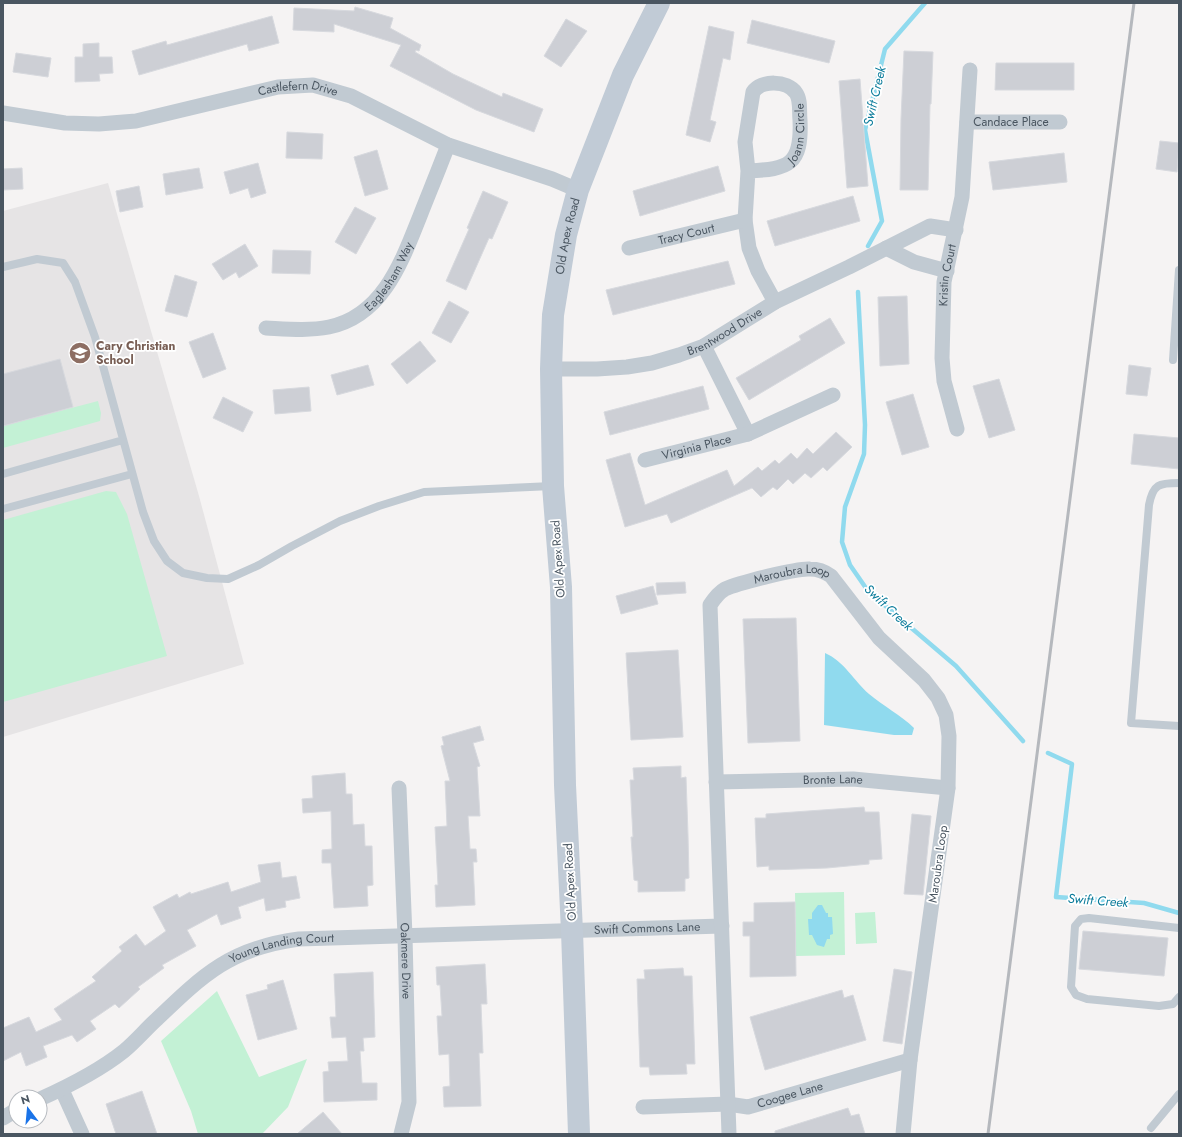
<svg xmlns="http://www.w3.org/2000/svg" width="1182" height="1137" font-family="Jost,sans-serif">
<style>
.education{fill:#e6e4e5}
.green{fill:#c3f1d5}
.water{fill:#90daee}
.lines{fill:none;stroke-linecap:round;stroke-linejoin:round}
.stream{stroke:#90daee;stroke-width:4.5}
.building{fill:#cdcfd5;stroke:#d7d9de}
.service{stroke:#c1cad2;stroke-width:8}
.minor{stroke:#c1cad2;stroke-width:15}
.secondary{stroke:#c1cbd6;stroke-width:22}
.rail{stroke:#b5b8bd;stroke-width:3}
.labels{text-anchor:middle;stroke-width:3.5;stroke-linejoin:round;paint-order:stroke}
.street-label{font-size:12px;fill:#4a5661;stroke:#fff}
.education-label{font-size:12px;font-weight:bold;fill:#785e54;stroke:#fff;text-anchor:start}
.water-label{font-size:13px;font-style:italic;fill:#0c7c9b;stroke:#fff}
</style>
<rect width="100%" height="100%" fill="#f5f3f3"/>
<path class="education" d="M 108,183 L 199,496 L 244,664 L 3,737 L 3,211 Z"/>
<path class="green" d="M 98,401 L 101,413 L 100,421 L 3,448 L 3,426 Z
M 106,491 L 116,492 L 127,514 L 167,656 L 3,702 L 3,520 Z
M 844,892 L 845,955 L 796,956 L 795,893 Z
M 875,912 L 877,943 L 856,944 L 855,913 Z
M 217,991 L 259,1077 L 307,1059 L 288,1107 L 262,1134 L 198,1134 L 191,1111 L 161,1041 Z"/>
<path class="water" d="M 825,653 C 844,661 854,681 869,694 C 883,706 901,715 914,728 L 912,735 L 894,735 L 824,725 Z
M 818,905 L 822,905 L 826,913 L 828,913 L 828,917 L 832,917 L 833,934 L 830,935 L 830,939 L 827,939 L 824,947 L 817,945 L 812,935 L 809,935 L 808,919 L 812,919 L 812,913 Z"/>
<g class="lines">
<path class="stream" d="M 868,246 L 882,221 L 865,130 L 885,49 L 925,3
M 858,292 L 865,425 L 864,454 L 845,507 L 842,542 L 850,565 L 868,591 L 956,666 L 1023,741
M 1048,753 L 1072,764 L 1056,897 L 1144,903 L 1179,913"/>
</g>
<path class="building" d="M 355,7 L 393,18 L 390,28 L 421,45 L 419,51 L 416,50 L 415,52 L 453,74 L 502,97 L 503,93 L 543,109 L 534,132 L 476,110 L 390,66 L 401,45 L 334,24 L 334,32 L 293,30 L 294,8 L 354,11 Z
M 272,16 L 279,43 L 249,51 L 247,44 L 139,75 L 132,51 L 166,41 L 167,45 Z
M 566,19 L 587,31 L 561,67 L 544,56 Z
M 752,20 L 835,41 L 829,63 L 747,43 Z
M 709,26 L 734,32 L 730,60 L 723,58 L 710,120 L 716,122 L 710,142 L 686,135 Z
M 99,43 L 99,57 L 112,57 L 113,73 L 99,74 L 100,81 L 75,82 L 75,57 L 83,57 L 83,44 Z
M 904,51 L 933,52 L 931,104 L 930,104 L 928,190 L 900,190 L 901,119 Z
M 16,53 L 51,58 L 48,77 L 13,72 Z
M 996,63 L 1074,63 L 1074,90 L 995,90 Z
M 860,79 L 868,186 L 847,188 L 839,81 Z
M 287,132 L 323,134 L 322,159 L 286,158 Z
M 1160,141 L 1179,143 L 1177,172 L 1156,169 Z
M 377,150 L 388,189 L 365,196 L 354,157 Z
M 1064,153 L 1067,182 L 993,190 L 989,162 Z
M 258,163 L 266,193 L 251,198 L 248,188 L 230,194 L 224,172 Z
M 718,166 L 725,191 L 640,216 L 633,191 Z
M 22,168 L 23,189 L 3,190 L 3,169 Z
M 199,168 L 203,188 L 166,195 L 163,174 Z
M 139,186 L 143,207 L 120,212 L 116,191 Z
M 483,191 L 508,202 L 492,239 L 489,238 L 466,290 L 446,281 L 469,229 L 467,228 Z
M 853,196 L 860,221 L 775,246 L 767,221 Z
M 355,207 L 376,218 L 356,254 L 335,242 Z
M 245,244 L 258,266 L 239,278 L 236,272 L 223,280 L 212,264 Z
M 273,250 L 311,251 L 310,274 L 272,273 Z
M 728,261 L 735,284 L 613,315 L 606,290 Z
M 175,275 L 197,282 L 187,317 L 165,311 Z
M 907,296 L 909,364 L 880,366 L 878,297 Z
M 449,301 L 469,312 L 451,343 L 432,333 Z
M 830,318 L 845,343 L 749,400 L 736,378 L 801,340 L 799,336 Z
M 213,333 L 226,369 L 203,378 L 189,342 Z
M 420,341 L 436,361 L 407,384 L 391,364 Z
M 60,359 L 73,407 L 3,426 L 3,374 Z
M 368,365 L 374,385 L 337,395 L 331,375 Z
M 1129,365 L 1151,368 L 1147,396 L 1126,394 Z
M 999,379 L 1015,430 L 989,438 L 973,386 Z
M 703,386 L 709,409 L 610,435 L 604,412 Z
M 309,387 L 311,411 L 275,414 L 273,390 Z
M 913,394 L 929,447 L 902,455 L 886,402 Z
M 223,397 L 253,412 L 243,432 L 213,418 Z
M 836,432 L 852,447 L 827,471 L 823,467 L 811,478 L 805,473 L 793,484 L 788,479 L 777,490 L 773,487 L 761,497 L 752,488 L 671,523 L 667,514 L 625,527 L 606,460 L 630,453 L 645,505 L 727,470 L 734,486 L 758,467 L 762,471 L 775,460 L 779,464 L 791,453 L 797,459 L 807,448 L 813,454 Z
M 1134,434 L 1179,438 L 1179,469 L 1131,464 Z
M 685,582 L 686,593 L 657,595 L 656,583 Z
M 653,586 L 658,604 L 621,614 L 616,596 Z
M 796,618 L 800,741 L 748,743 L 743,619 Z
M 678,650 L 683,737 L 631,740 L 626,653 Z
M 480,726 L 484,740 L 473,743 L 480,766 L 477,767 L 480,816 L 468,816 L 470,849 L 476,849 L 477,862 L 473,862 L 475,905 L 436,907 L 435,885 L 438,885 L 435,827 L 447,826 L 445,781 L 450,781 L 441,746 L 444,745 L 442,737 Z
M 681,766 L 681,778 L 686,777 L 688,835 L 689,878 L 685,879 L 685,891 L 638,892 L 638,881 L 634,880 L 631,837 L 633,837 L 630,780 L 634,780 L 633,768 Z
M 345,773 L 346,794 L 352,794 L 353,825 L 364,824 L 365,846 L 372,846 L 373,885 L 367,886 L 368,906 L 334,908 L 331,863 L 322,863 L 322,850 L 332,849 L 331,811 L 303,813 L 302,799 L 313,798 L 312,776 Z
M 864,807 L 865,812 L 879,812 L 882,859 L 869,860 L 869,864 L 827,868 L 769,870 L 769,866 L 757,867 L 755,818 L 766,818 L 766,814 Z
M 912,814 L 931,816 L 923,895 L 904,894 Z
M 280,862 L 282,878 L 296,876 L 300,898 L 285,901 L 286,907 L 266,911 L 264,898 L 238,907 L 241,918 L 221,925 L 217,914 L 187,930 L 196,946 L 162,965 L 164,968 L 138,987 L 140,989 L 119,1008 L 115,1004 L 90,1021 L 96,1029 L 77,1042 L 72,1035 L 43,1046 L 47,1057 L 26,1066 L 21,1052 L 3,1061 L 3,1028 L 29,1017 L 36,1032 L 62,1020 L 54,1009 L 96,981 L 92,977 L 122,951 L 119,947 L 136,934 L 145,946 L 166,931 L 153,907 L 177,894 L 179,898 L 190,892 L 191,894 L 228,882 L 231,892 L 261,882 L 258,865 Z
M 795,902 L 796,976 L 750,977 L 750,936 L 743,936 L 743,922 L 754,922 L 754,903 Z
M 1083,931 L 1168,938 L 1164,976 L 1079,969 Z
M 485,964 L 487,1004 L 481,1004 L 483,1053 L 479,1053 L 481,1106 L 444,1107 L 443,1087 L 450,1086 L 449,1054 L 439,1055 L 437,1016 L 442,1016 L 440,985 L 437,985 L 436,967 Z
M 683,968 L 684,976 L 692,976 L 695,1064 L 686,1064 L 687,1074 L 650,1075 L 649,1067 L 640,1067 L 637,979 L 645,979 L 644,970 Z
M 894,969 L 912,972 L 902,1044 L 883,1041 Z
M 373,972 L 375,1037 L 363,1038 L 364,1051 L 360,1051 L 362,1083 L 377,1083 L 377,1100 L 324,1102 L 323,1072 L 329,1071 L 328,1062 L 348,1061 L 346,1037 L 332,1038 L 330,1017 L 336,1017 L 334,974 Z
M 283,980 L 297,1029 L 258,1040 L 246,995 L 268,989 L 267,985 Z
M 842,990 L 844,998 L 853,995 L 866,1040 L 765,1070 L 750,1017 Z
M 142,1091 L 157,1134 L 116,1134 L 106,1104 Z
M 848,1108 L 851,1116 L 859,1114 L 865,1134 L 775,1134 L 775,1131 Z
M 323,1112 L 342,1134 L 297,1134 Z"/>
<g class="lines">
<path class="service" d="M 3,267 L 37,259 L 63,263 L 75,282 L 95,337 L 143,512 L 154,541 L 167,561 L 183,573 L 207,578 L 228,579 L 259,565 L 292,546 L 340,521 L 379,506 L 424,492 L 552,486
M 1173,360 L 1179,270
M 3,474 L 123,440
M 1179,483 C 1159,483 1153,484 1149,505 L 1131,723 L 1179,726
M 3,509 L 132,474
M 1179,928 L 1089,918 L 1081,919 L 1075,926 L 1071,987 L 1076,995 L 1087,999 L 1159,1006 L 1173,1004 L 1179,997
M 1151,1128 L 1179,1094"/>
<g class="minor">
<path id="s1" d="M 3,113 L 65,123 L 99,124 L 136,121 L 278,87 L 313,85 L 351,96 L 448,145 L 552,179 L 578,190"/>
<path id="s2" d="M 967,122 L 1060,122"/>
<path id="s3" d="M 748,171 C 789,169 802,165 800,120 C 799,112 801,100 796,93 C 787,80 761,80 753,92 L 745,142 L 748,171 L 745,220 L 749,248 L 758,271 L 775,302"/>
<path id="s4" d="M 629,248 L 745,220"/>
<path d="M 886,248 L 914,262 L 947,271"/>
<path id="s5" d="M 266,328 C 287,329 309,331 329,327 C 383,316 402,261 420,216 C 429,193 439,169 448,145"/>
<path d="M 704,346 L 748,434"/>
<path id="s6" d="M 551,369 L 597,369 L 627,367 L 652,363 L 679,355 L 704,346 L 775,302 L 849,267 L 930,226 L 956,230"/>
<path id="s7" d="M 957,429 L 944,381 L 942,358 L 944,282 L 962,197 L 970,70"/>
<path id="s8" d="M 645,460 L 748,434 L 833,395"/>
<path id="s9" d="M 716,782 L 853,779 L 948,788"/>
<path id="s10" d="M 399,788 L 405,936 L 409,1102 L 401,1134"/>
<path d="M 62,1090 L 82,1134"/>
<path id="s11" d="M 40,1099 C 69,1086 99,1071 124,1051 C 136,1041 146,1029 157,1019 C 204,974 231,948 299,939 L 722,926"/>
<path id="s12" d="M 643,1107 L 728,1104 L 748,1107 L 910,1060"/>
<path d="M 3,1118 L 16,1110"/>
<path id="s13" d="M 729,1134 L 710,605 C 714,599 718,593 725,589 C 738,583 797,568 810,569 C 818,569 824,571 831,576 L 879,638 L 924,680 L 938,698 L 946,715 L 949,736 L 948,788 L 910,1060 L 903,1134"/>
</g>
<path class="secondary" id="s14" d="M 579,1134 L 572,931 L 565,785 L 561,587 L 553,486 L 551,369 L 553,315 L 566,235 L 578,190 L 623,75 L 659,3"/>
<path class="rail" d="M 988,1134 L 1134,3"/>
</g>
<defs>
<g id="school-disc" transform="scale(1.15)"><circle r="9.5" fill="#8d6e63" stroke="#fff"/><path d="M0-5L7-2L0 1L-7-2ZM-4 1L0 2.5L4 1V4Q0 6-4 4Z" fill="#fff"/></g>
</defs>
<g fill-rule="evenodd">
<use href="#school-disc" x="80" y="353"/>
</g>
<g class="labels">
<g class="street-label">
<text dy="4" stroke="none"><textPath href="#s1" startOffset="300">Castlefern Drive</textPath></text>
<text dy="4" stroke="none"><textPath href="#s2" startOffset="44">Candace Place</textPath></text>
<text dy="4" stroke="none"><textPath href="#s3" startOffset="74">Joann Circle</textPath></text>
<text dy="4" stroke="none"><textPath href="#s4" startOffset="59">Tracy Court</textPath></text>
<text dy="4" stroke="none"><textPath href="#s14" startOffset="900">Old Apex Road</textPath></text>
<text dy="4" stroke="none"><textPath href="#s5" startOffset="145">Eaglesham Way</textPath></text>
<text dy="4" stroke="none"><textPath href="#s7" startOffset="156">Kristin Court</textPath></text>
<text dy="4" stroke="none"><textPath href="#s6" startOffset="181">Brentwood Drive</textPath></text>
<text dy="4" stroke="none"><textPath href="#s8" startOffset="53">Virginia Place</textPath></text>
<text transform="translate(558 559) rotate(-94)" y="4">Old Apex Road</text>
<text dy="4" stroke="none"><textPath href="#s13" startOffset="621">Maroubra Loop</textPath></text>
<text dy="4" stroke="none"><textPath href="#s9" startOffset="117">Bronte Lane</textPath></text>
<text transform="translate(938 864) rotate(-82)" y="4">Maroubra Loop</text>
<text transform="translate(570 882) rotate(-93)" y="4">Old Apex Road</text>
<text dy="4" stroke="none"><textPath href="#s11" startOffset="658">Swift Commons Lane</textPath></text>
<text dy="4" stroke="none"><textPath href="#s11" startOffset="291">Young Landing Court</textPath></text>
<text dy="4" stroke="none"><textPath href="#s10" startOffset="173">Oakmere Drive</textPath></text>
<text dy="4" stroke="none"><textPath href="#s12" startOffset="149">Coogee Lane</textPath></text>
</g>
<g class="education-label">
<text x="96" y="350">Cary Christian<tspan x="96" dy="14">School</tspan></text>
</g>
<g class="water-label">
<text transform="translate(874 96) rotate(-77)" y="5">Swift Creek</text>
<text transform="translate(889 607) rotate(43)" y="5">Swift Creek</text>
<text transform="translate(1098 900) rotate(4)" y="5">Swift Creek</text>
</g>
</g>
<rect width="1182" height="1137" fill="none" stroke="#4a5661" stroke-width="8"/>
<g transform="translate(28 1109) rotate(344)"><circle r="19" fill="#ffffff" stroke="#b7bbc0"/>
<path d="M0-3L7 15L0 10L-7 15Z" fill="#1a73e8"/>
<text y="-6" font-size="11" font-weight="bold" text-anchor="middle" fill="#4a5661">N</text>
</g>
</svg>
